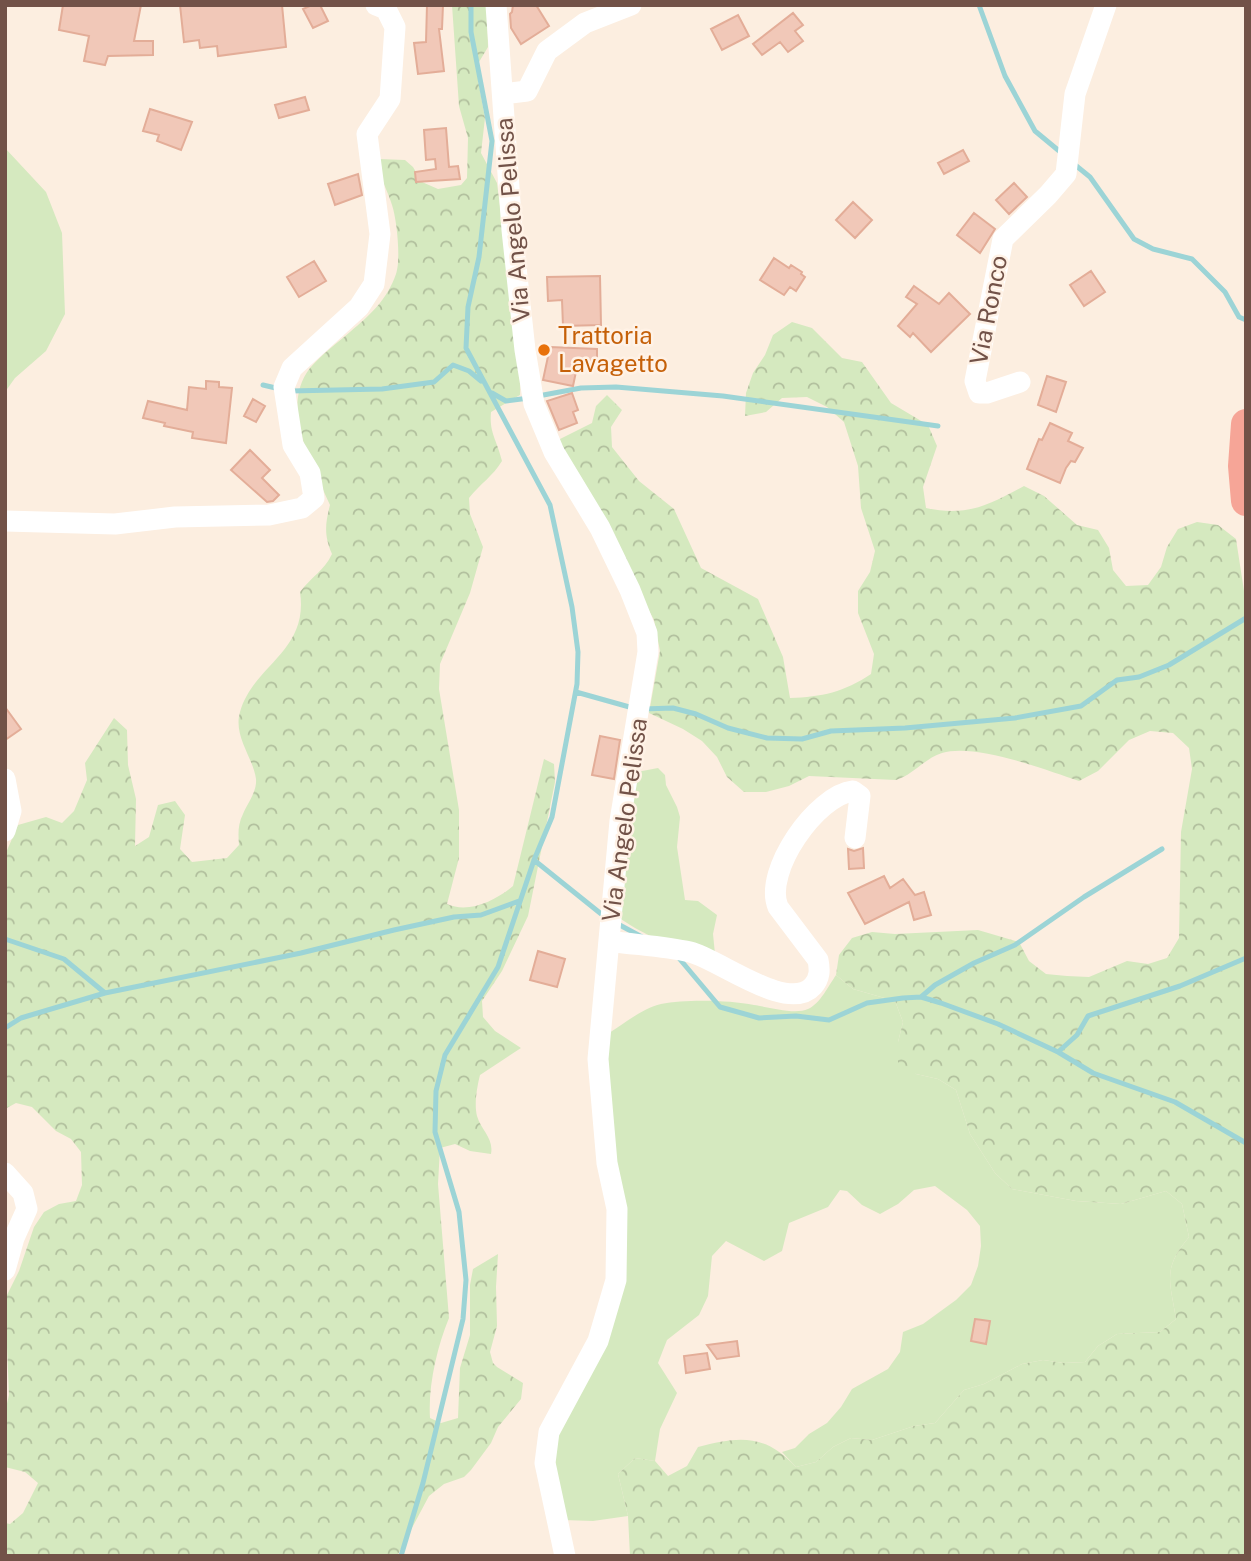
<svg xmlns="http://www.w3.org/2000/svg" width="1251" height="1561" font-family="'Public Sans',sans-serif">
<style>
.green{fill:#d5e9bf}
.forest{fill:url(#forest-crowns)}
.lines{fill:none;stroke-linecap:round;stroke-linejoin:round}
.stream{stroke:#9cd4d6;stroke-width:5}
.building{fill:#f1c8b8;stroke:#e3ad98;stroke-width:2}
.minor{stroke:#fff;stroke-width:21}
.highway{stroke:#f6a597;stroke-width:30}
.food-dot{fill:#e8710a;stroke:#fff2e6;stroke-width:2.5}
.labels{text-anchor:middle;stroke-width:5;stroke-linejoin:round;paint-order:stroke}
.street-label{font-size:24px;fill:#725248;stroke:#fff2e6}
.food-label{font-size:24px;fill:#c56008;stroke:#fff2e6;text-anchor:start}
</style>
<defs>
<pattern id="forest-crowns" width="20" height="18" patternUnits="userSpaceOnUse" patternTransform="scale(1.75)"><rect width="20" height="18" fill="#d5e9bf"/><path d="M2 6a3 3 0 1 1 6 0M12 15a3 3 0 1 1 6 0" fill="none" stroke="#b1bf9d"/></pattern>
</defs>
<rect width="100%" height="100%" fill="#fceee0"/>
<path class="green" d="M 5,148 L 46,192 L 62,233 L 65,314 L 46,351 L 15,378 L 5,392 Z
M 658,768 L 665,775 L 666,785 L 677,807 L 680,817 L 677,847 L 685,900 L 698,901 L 717,915 L 713,934 L 715,954 C 676,946 650,940 618,917 L 637,772 Z
M 836,975 L 853,989 L 895,1001 L 903,1022 L 898,1042 L 916,1074 L 938,1079 L 956,1090 L 970,1134 L 995,1173 L 1012,1189 L 1076,1201 L 1121,1204 L 1166,1191 L 1182,1204 L 1189,1237 C 1162,1269 1170,1281 1176,1319 L 1160,1332 L 1117,1334 L 1098,1346 L 1085,1362 L 1064,1363 L 1043,1360 L 1022,1364 L 984,1384 L 964,1390 L 935,1423 L 914,1426 L 872,1440 L 851,1438 L 833,1447 L 816,1462 L 796,1467 L 782,1452 L 795,1448 L 809,1434 L 827,1423 L 841,1407 L 852,1389 L 888,1369 L 900,1352 L 903,1332 L 923,1324 L 956,1300 L 971,1285 L 978,1266 L 981,1246 L 980,1226 L 967,1210 L 935,1186 L 914,1190 L 898,1204 L 880,1214 L 862,1205 L 847,1191 L 840,1190 L 828,1207 L 789,1223 L 782,1251 L 764,1261 L 726,1241 L 712,1256 L 708,1296 L 699,1315 L 667,1340 L 658,1363 L 677,1393 L 660,1429 L 655,1461 L 635,1458 L 618,1474 L 628,1516 L 593,1521 L 563,1520 L 553,1445 L 613,1325 L 614,1151 L 606,1061 L 609,1033 C 625,1023 643,1008 661,1004 C 686,999 729,1000 754,1005 C 768,1007 795,1015 808,1009 C 820,1004 829,985 836,975 Z"/>
<path class="forest" d="M 452,5 L 487,5 L 488,47 L 479,62 L 478,80 L 485,118 L 481,153 L 497,183 L 521,367 L 520,395 L 491,412 C 489,433 497,440 502,461 C 493,476 480,484 469,498 L 470,514 L 483,547 L 470,593 L 440,664 L 439,689 L 459,810 L 459,858 L 447,904 C 469,914 496,900 513,886 L 544,759 L 554,764 L 555,782 L 528,916 L 502,971 L 482,1001 L 483,1017 L 495,1031 L 521,1048 L 480,1075 C 477,1087 474,1104 477,1116 C 481,1130 494,1138 491,1154 L 470,1151 L 455,1144 L 440,1148 L 438,1184 L 449,1318 C 437,1347 428,1386 430,1418 L 441,1423 L 458,1418 L 460,1368 L 470,1335 L 470,1285 L 473,1269 L 498,1254 L 496,1287 L 497,1326 L 490,1352 L 493,1363 L 497,1367 L 523,1383 L 521,1399 L 498,1427 L 491,1443 L 471,1470 L 464,1477 L 444,1484 L 429,1496 L 397,1556 L 5,1556 L 5,1523 L 10,1524 L 23,1513 L 38,1483 L 25,1472 L 5,1467 L 5,1412 L 9,1395 L 5,1299 L 19,1271 L 34,1227 L 44,1212 L 59,1204 L 76,1201 L 82,1185 L 81,1152 L 71,1139 L 56,1131 L 32,1107 L 16,1103 L 5,1109 L 5,855 L 18,825 L 46,817 L 62,823 L 74,811 L 87,780 L 85,763 L 114,718 L 127,730 L 128,765 L 136,799 L 135,846 L 149,837 L 158,805 L 175,801 L 185,815 L 180,849 L 192,862 L 227,858 L 239,845 C 238,833 238,824 243,814 C 248,802 257,792 256,779 C 253,757 233,736 240,712 C 253,665 309,652 300,592 C 311,577 324,571 332,554 C 324,536 325,524 330,505 C 313,466 279,408 310,368 C 321,355 337,343 350,332 C 370,315 387,300 396,274 C 401,260 397,220 392,205 C 388,190 377,175 379,159 L 405,160 L 413,167 L 422,182 L 438,189 L 461,185 L 467,178 L 468,138 L 459,106 Z
M 792,322 L 812,328 L 842,358 L 862,362 L 891,403 L 928,425 L 937,446 L 923,487 L 926,508 C 967,517 988,505 1024,486 L 1044,496 L 1077,525 L 1098,530 L 1109,548 L 1113,570 L 1126,586 L 1148,585 L 1161,567 L 1167,547 L 1178,529 L 1197,522 L 1218,525 L 1236,539 L 1246,604 L 1246,1556 L 630,1556 L 628,1516 L 618,1474 L 635,1458 L 655,1461 L 668,1476 L 687,1466 L 698,1447 C 740,1436 765,1434 796,1467 L 816,1462 L 833,1447 L 851,1438 L 872,1440 L 914,1426 L 935,1423 L 964,1390 L 984,1384 L 1022,1364 L 1043,1360 L 1064,1363 L 1085,1362 L 1098,1346 L 1117,1334 L 1160,1332 L 1176,1319 C 1170,1281 1162,1269 1189,1237 L 1182,1204 L 1166,1191 L 1121,1204 L 1076,1201 L 1012,1189 L 995,1173 L 970,1134 L 956,1090 L 938,1079 L 916,1074 L 898,1063 L 898,1042 L 903,1022 L 895,1001 L 853,989 L 836,975 L 839,955 L 852,938 L 872,932 L 895,934 L 978,930 L 1019,942 L 1029,961 L 1046,974 L 1067,976 L 1089,977 L 1127,961 L 1148,964 L 1167,958 L 1179,938 L 1181,832 L 1192,769 L 1189,748 L 1173,733 L 1150,731 L 1129,740 L 1098,771 L 1079,781 C 1046,770 976,743 942,753 C 925,758 913,775 896,780 L 809,776 L 789,786 L 766,792 L 744,792 L 727,777 L 717,757 L 702,741 L 683,729 L 649,713 L 660,651 L 654,620 L 558,440 L 592,423 L 596,406 L 607,395 L 622,410 L 611,427 L 612,447 L 639,481 L 674,509 L 701,568 L 758,599 L 783,657 L 790,698 C 822,697 844,692 871,674 L 874,654 L 858,613 L 858,591 L 870,572 L 875,551 L 861,508 L 858,466 L 844,422 L 827,407 L 807,397 L 782,398 L 766,412 L 745,416 L 746,393 L 753,373 L 765,355 L 773,335 Z"/>
<g class="lines">
<path class="stream" d="M 979,5 L 1005,76 L 1035,131 L 1064,155
M 1074,164 L 1090,177 L 1134,239 L 1153,249 L 1192,259 L 1225,292 L 1239,317 L 1246,320
M 263,385 L 280,389
M 290,391 L 382,389 L 434,382 L 453,365 L 469,371 L 481,381
M 492,393 L 506,401 L 529,398
M 538,396 L 581,388 L 616,387 L 723,396 L 938,426
M 576,692 L 633,708
M 643,709 L 673,708 L 696,714 L 728,728 L 767,738 L 802,739 L 831,731 L 905,728 L 1015,718 L 1081,706 L 1117,680 L 1139,677 L 1169,665 L 1246,618
M 534,860 L 605,917
M 616,923 L 642,937
M 5,939 L 64,959 L 105,993
M 678,957 L 720,1007 L 759,1018 L 796,1016 L 829,1020 L 867,1003 L 903,998 L 921,997 L 941,1003 L 998,1024 L 1058,1052 L 1093,1073 L 1175,1102 L 1246,1143
M 921,997 L 935,985 L 974,963 L 1015,945 L 1084,897 L 1162,849
M 5,1028 L 21,1018 L 105,993 L 301,953 L 394,930 L 454,917 L 481,915 L 519,901
M 1058,1052 L 1077,1035 L 1088,1016 L 1180,986 L 1246,958
M 401,1556 L 423,1483 L 463,1319 L 466,1280 L 459,1212 L 435,1132 L 436,1091 L 445,1055 L 498,967 L 534,860 L 552,817 L 577,684 L 578,652 L 572,607 L 550,505 L 466,348 L 468,307 L 479,257 L 492,141 L 471,32 L 471,5"/>
</g>
<path class="building" d="M 63,5 L 141,5 L 134,41 L 153,41 L 153,55 L 108,56 L 105,65 L 84,61 L 89,36 L 59,30 Z
M 180,5 L 282,5 L 286,47 L 218,56 L 217,46 L 200,48 L 199,40 L 184,42 Z
M 312,5 L 320,5 L 328,21 L 313,28 L 303,9 Z
M 427,5 L 443,5 L 442,29 L 439,29 L 444,71 L 418,74 L 414,43 L 426,42 Z
M 513,5 L 536,5 L 549,26 L 521,44 L 511,28 L 510,14 L 512,12 Z
M 793,13 L 803,25 L 795,31 L 803,41 L 788,52 L 780,42 L 762,55 L 753,44 Z
M 738,15 L 749,36 L 722,50 L 711,29 Z
M 305,97 L 309,110 L 279,118 L 275,105 Z
M 150,109 L 192,122 L 181,150 L 157,141 L 159,135 L 143,131 Z
M 446,128 L 449,167 L 458,166 L 460,179 L 416,182 L 415,172 L 436,169 L 435,159 L 426,160 L 424,130 Z
M 963,150 L 969,161 L 944,174 L 938,163 Z
M 358,174 L 362,195 L 335,205 L 328,184 Z
M 1014,183 L 1027,197 L 1009,214 L 996,200 Z
M 853,202 L 872,220 L 855,238 L 836,220 Z
M 974,213 L 995,229 L 980,253 L 957,235 Z
M 774,258 L 789,268 L 791,265 L 802,272 L 801,274 L 805,277 L 796,291 L 790,287 L 784,295 L 760,280 Z
M 314,261 L 326,281 L 299,297 L 287,277 Z
M 1091,271 L 1105,292 L 1084,306 L 1070,285 Z
M 600,276 L 601,325 L 563,326 L 562,300 L 548,301 L 547,277 Z
M 914,286 L 939,304 L 949,293 L 970,314 L 931,352 L 913,333 L 910,337 L 898,326 L 917,304 L 906,297 Z
M 550,347 L 597,349 L 597,362 L 578,362 L 573,386 L 543,380 Z
M 1047,376 L 1066,382 L 1056,412 L 1038,405 Z
M 206,381 L 219,382 L 219,387 L 232,388 L 226,443 L 192,438 L 193,432 L 164,426 L 165,423 L 143,418 L 148,401 L 187,410 L 189,387 L 206,389 Z
M 572,393 L 578,410 L 573,412 L 577,423 L 559,430 L 547,401 Z
M 253,399 L 265,406 L 256,422 L 244,416 Z
M 1050,423 L 1072,433 L 1068,441 L 1083,448 L 1075,462 L 1071,461 L 1066,468 L 1060,483 L 1027,469 L 1039,439 L 1042,440 Z
M 250,450 L 270,470 L 262,478 L 279,495 L 273,501 L 267,502 L 231,470 Z
M 5,707 L 21,729 L 5,740 Z
M 600,736 L 620,740 L 614,779 L 592,775 Z
M 863,848 L 864,868 L 849,869 L 848,849 L 854,851 Z
M 884,876 L 890,888 L 903,879 L 915,895 L 924,892 L 931,915 L 914,920 L 909,902 L 865,924 L 848,893 Z
M 538,951 L 565,959 L 557,987 L 530,980 Z
M 975,1319 L 990,1321 L 986,1344 L 971,1341 Z
M 737,1341 L 739,1356 L 717,1359 L 707,1345 Z
M 707,1353 L 710,1369 L 686,1373 L 684,1356 Z"/>
<g class="lines">
<path class="minor" d="M 496,5 L 512,230 L 525,350 L 534,404 L 554,452 L 600,528 L 630,590 L 647,633 L 648,652 L 620,821 L 598,1059 L 607,1163 L 617,1209 L 616,1280 L 598,1341 L 549,1432 L 545,1463 L 565,1556
M 503,94 L 527,91 L 547,51 L 585,23 L 631,5
M 1020,382 L 987,393 L 979,393 L 975,381 L 1003,239 L 1048,195 L 1066,174 L 1075,94 L 1106,5
M 5,521 L 115,524 L 175,517 L 269,515 L 302,508 L 314,498 L 310,473 L 293,445 L 284,387 L 292,368 L 359,307 L 374,284 L 380,234 L 367,134 L 390,99 L 395,27 L 386,9 L 376,5
M 5,779 L 11,811 L 5,831
M 609,941 C 636,945 664,946 690,952 C 719,959 788,1014 813,986 C 820,978 820,970 818,960 L 778,907 C 763,871 817,795 853,791 L 860,796 L 855,838
M 5,1173 L 23,1193 L 27,1209 L 14,1238 L 5,1270"/>
<path class="highway" d="M 1246,424 L 1243,466 L 1246,501"/>
</g>
<circle class="food-dot" cx="544" cy="350" r="7"/>
<g class="labels">
<g class="street-label">
<text transform="translate(513 220) rotate(-95)" y="8">Via Angelo Pelissa</text>
<text transform="translate(989 310) rotate(-79)" y="8">Via Ronco</text>
<text transform="translate(625 820) rotate(-82)" y="8">Via Angelo Pelissa</text>
</g>
<g class="food-label">
<text x="558" y="344">Trattoria<tspan x="558" dy="28">Lavagetto</tspan></text>
</g>
</g>
<rect width="1251" height="1561" fill="none" stroke="#725248" stroke-width="14"/>
</svg>
